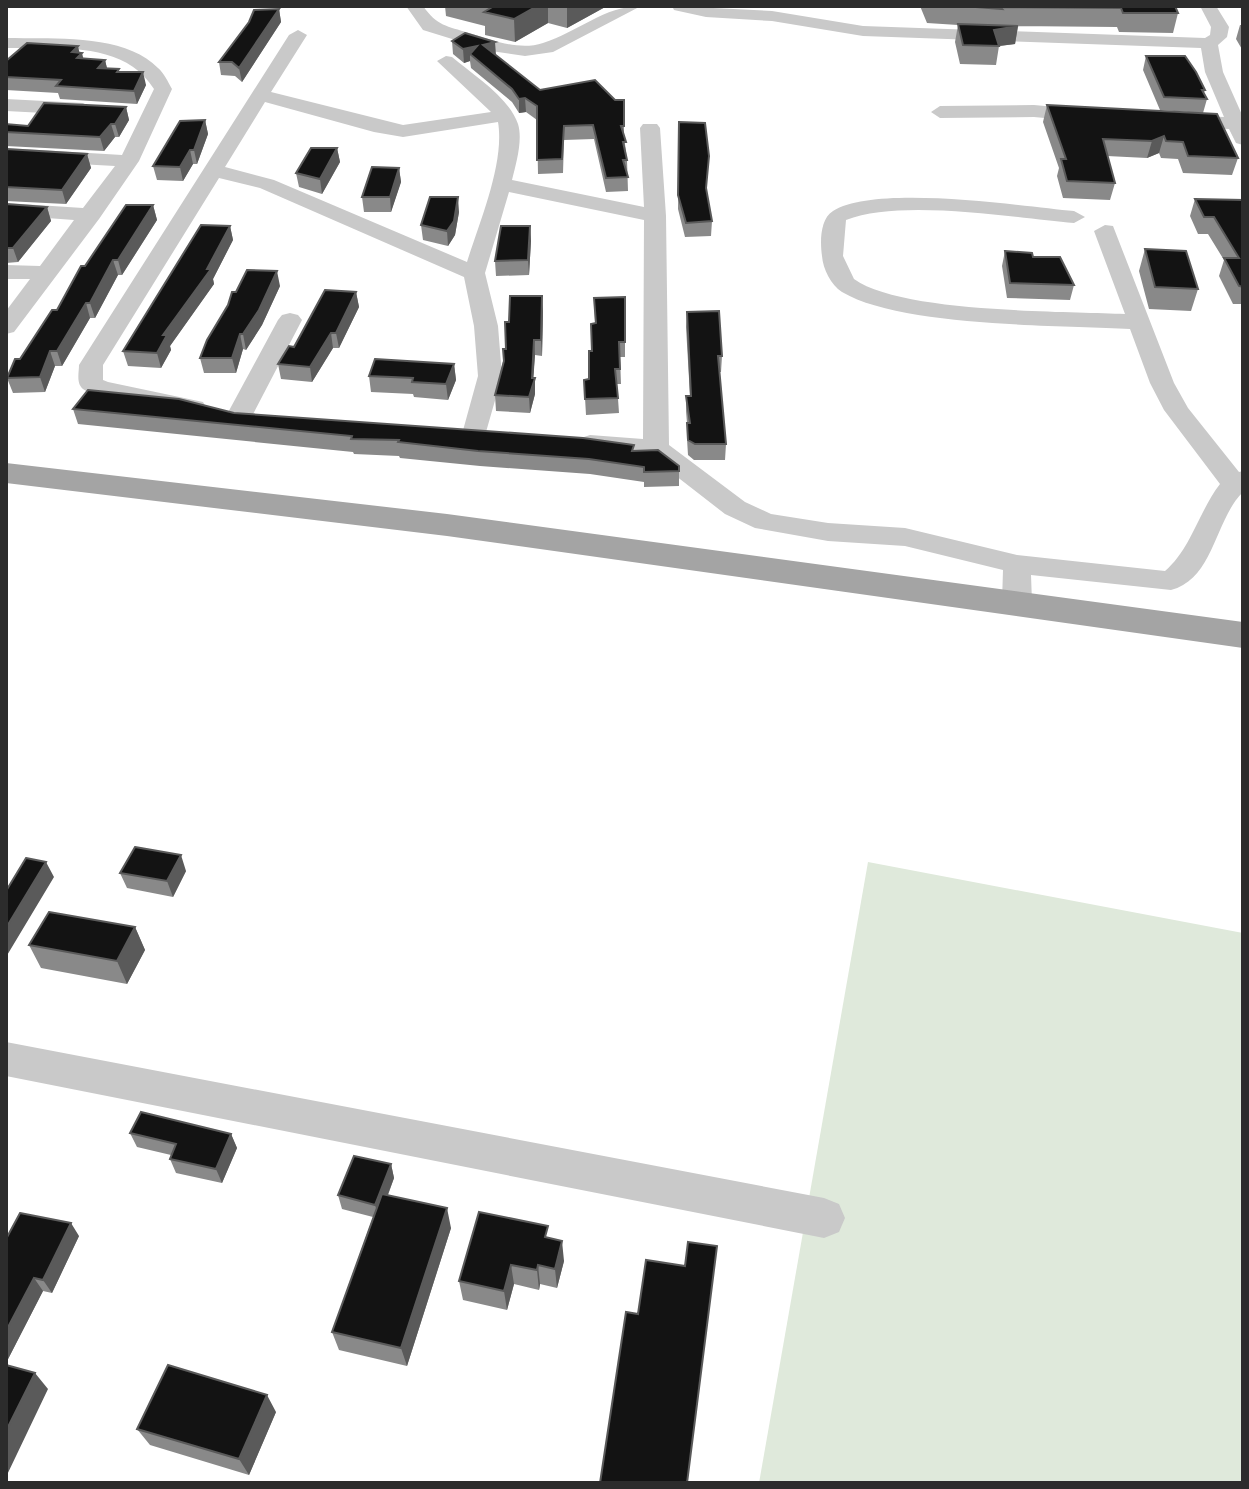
<svg xmlns="http://www.w3.org/2000/svg" width="1249" height="1489" font-family="'Open Sans',sans-serif">
<style>
.green{fill:#dfe9db}
.lines{fill:none;stroke-linecap:round;stroke-linejoin:round}
.minor{fill:#c9c9c9;fill-rule:evenodd}
.major{fill:#a4a4a4;fill-rule:evenodd}
.wall{fill:#898989}
.shaded-wall{fill:#5a5a5a}
.building{fill:#131313;stroke:#5a5a5a;stroke-width:2}
</style>
<rect width="100%" height="100%" fill="#fff"/>
<path class="green" d="M 868,862 L 1243,933 L 1243,1483 L 759,1483 Z"/>
<g class="lines">
<path class="minor" d="M 406,6 L 423,6 C 437,26 447,26 469,33 C 492,40 519,51 543,43 C 578,32 604,6 641,6 L 553,52 L 525,56 L 491,51 L 423,30 Z
M 672,6 L 772,11 L 863,26 L 1205,38 L 1210,35 L 1211,27 L 1200,6 L 1216,6 L 1229,27 L 1227,37 L 1218,45 L 1223,72 L 1243,117 L 1243,145 L 1236,143 L 1229,129 L 1177,127 L 1167,121 L 1177,115 L 1224,117 L 1205,72 L 1201,48 L 863,36 L 772,21 L 706,17 L 674,10 Z
M 298,30 L 307,35 L 271,92 L 403,125 L 491,112 L 437,61 L 446,56 L 452,57 C 473,75 509,97 518,124 C 523,140 516,164 512,180 L 644,207 L 640,128 L 643,124 L 657,124 L 660,128 L 666,216 L 669,445 L 745,502 L 771,514 L 828,523 L 905,528 L 1017,555 L 1165,571 C 1191,549 1199,511 1220,484 L 1164,410 L 1150,383 L 1130,329 C 1058,325 901,327 842,292 C 831,285 823,269 822,256 C 820,242 820,219 833,211 C 876,184 1021,206 1074,211 L 1085,217 L 1074,223 C 1013,218 902,198 846,220 L 843,256 L 854,279 C 901,313 1062,311 1125,314 L 1094,231 L 1105,225 L 1113,226 L 1174,383 L 1188,408 L 1239,472 L 1243,471 L 1243,492 C 1215,519 1214,579 1171,590 L 1031,575 L 1032,602 L 1027,609 L 1017,612 L 1007,609 L 1002,602 L 1003,570 L 905,546 L 828,541 L 755,528 L 725,514 L 649,455 L 581,448 L 577,443 L 581,438 L 590,435 L 643,439 L 644,220 L 509,192 L 485,273 L 498,326 L 502,376 L 484,439 L 466,439 L 462,434 L 478,376 L 474,326 L 464,277 L 260,188 L 219,178 L 103,365 L 103,380 L 108,382 L 203,402 L 206,407 L 203,412 L 194,414 C 172,410 98,401 83,389 C 76,383 79,373 79,365 L 289,35 ZM 265,102 L 374,132 L 403,137 L 498,122 C 505,163 479,223 467,262 L 274,180 L 225,167 Z
M 6,38 C 51,39 125,33 158,68 C 164,73 168,82 172,89 L 139,161 L 99,219 L 14,332 L 6,334 L 6,311 L 30,279 L 6,279 L 6,265 L 40,266 L 74,220 L 6,215 L 6,203 L 83,208 L 115,166 L 6,160 L 6,148 L 122,155 L 154,89 C 124,40 56,49 6,48 Z
M 6,99 L 83,103 L 92,109 L 83,115 L 6,111 Z
M 1034,105 L 1087,110 L 1096,116 L 1087,122 L 1034,117 L 940,118 L 931,112 L 940,106 Z
M 290,313 L 298,315 L 302,320 L 251,418 L 247,423 L 229,423 L 225,418 L 278,320 L 282,315 Z
M 6,1042 L 824,1198 L 839,1204 L 845,1218 L 839,1232 L 824,1238 L 6,1076 Z"/>
<path class="major" d="M 6,463 L 447,514 L 1243,622 L 1243,648 L 447,536 L 6,483 Z"/>
</g>
<path class="wall" d="M 445,6 L 607,6 L 567,28 L 548,23 L 515,42 L 485,35 L 485,26 L 446,16 Z
M 920,6 L 1175,6 L 1178,13 L 1173,33 L 1119,32 L 1117,27 L 1005,26 L 1018,26 L 1015,44 L 999,46 L 996,65 L 960,64 L 955,42 L 958,25 L 927,23 Z
M 279,9 L 281,22 L 242,82 L 235,76 L 221,75 L 219,62 Z
M 1240,25 L 1243,25 L 1243,51 L 1236,39 Z
M 452,41 L 496,55 L 540,90 L 615,100 L 624,100 L 624,136 L 627,160 L 628,191 L 606,192 L 594,139 L 564,140 L 563,173 L 538,174 L 537,120 L 526,112 L 519,113 L 512,102 L 471,68 L 470,61 L 464,63 L 453,54 Z
M 79,53 L 83,59 L 105,60 L 107,69 L 120,72 L 146,85 L 137,104 L 60,99 L 58,93 L 6,90 L 6,61 Z
M 1146,56 L 1205,90 L 1204,93 L 1207,99 L 1203,113 L 1160,110 L 1143,70 Z
M 1047,105 L 1217,114 L 1238,158 L 1232,175 L 1183,173 L 1178,159 L 1161,158 L 1159,153 L 1147,158 L 1107,156 L 1115,183 L 1110,200 L 1063,198 L 1057,176 L 1059,168 L 1043,122 Z
M 126,107 L 129,120 L 119,137 L 115,137 L 104,151 L 6,146 L 6,124 L 28,126 Z
M 205,120 L 208,134 L 197,164 L 193,164 L 183,181 L 157,180 L 153,166 Z
M 679,122 L 706,190 L 712,221 L 711,236 L 685,237 L 678,209 Z
M 337,148 L 340,162 L 322,194 L 299,187 L 296,173 Z
M 6,149 L 87,154 L 91,168 L 66,204 L 6,201 Z
M 399,168 L 401,182 L 391,212 L 364,212 L 362,197 Z
M 1195,199 L 1243,200 L 1243,304 L 1233,304 L 1219,276 L 1224,260 L 1208,234 L 1198,234 L 1190,216 Z
M 6,204 L 47,207 L 51,221 L 18,262 L 6,263 Z
M 153,205 L 157,220 L 122,275 L 118,275 L 95,318 L 90,318 L 62,366 L 55,366 L 45,392 L 13,393 L 7,378 L 57,310 L 85,266 Z
M 459,212 L 455,235 L 448,246 L 423,240 L 421,225 Z
M 230,226 L 233,240 L 213,279 L 214,284 L 170,346 L 171,350 L 161,368 L 128,366 L 123,351 Z
M 530,226 L 531,241 L 529,275 L 496,276 L 495,261 Z
M 1145,249 L 1198,289 L 1191,311 L 1149,309 L 1139,271 Z
M 1005,251 L 1033,257 L 1074,285 L 1070,300 L 1007,298 L 1002,266 Z
M 280,286 L 262,325 L 246,350 L 243,349 L 236,373 L 204,373 L 200,358 L 236,292 Z
M 356,292 L 359,307 L 339,348 L 333,348 L 312,382 L 281,379 L 278,364 L 294,347 Z
M 625,297 L 625,357 L 620,357 L 621,384 L 617,384 L 619,413 L 586,415 L 584,380 L 589,379 L 595,323 L 594,298 Z
M 543,311 L 542,356 L 535,355 L 533,378 L 535,394 L 530,413 L 496,411 L 495,395 L 506,349 L 509,322 Z
M 687,312 L 722,356 L 721,372 L 719,372 L 726,444 L 725,460 L 694,460 L 688,455 L 687,439 L 687,423 L 686,411 L 686,396 L 690,396 L 686,327 Z
M 454,364 L 456,380 L 448,400 L 414,397 L 413,394 L 371,392 L 369,376 Z
M 73,409 L 633,451 L 679,471 L 679,486 L 644,487 L 644,482 L 590,474 L 480,466 L 400,458 L 399,456 L 354,454 L 353,452 L 78,424 Z
M 186,871 L 173,897 L 127,888 L 120,873 Z
M 135,927 L 145,950 L 127,984 L 41,968 L 29,945 Z
M 130,1133 L 231,1134 L 237,1148 L 222,1183 L 176,1173 L 170,1159 L 171,1155 L 137,1147 Z
M 391,1164 L 394,1178 L 388,1195 L 451,1228 L 407,1366 L 339,1350 L 332,1332 L 373,1217 L 342,1209 L 338,1195 Z
M 79,1236 L 52,1293 L 43,1291 L 6,1363 L 6,1239 Z
M 549,1238 L 564,1261 L 557,1288 L 540,1284 L 539,1290 L 514,1284 L 507,1310 L 463,1300 L 459,1281 Z
M 276,1412 L 249,1475 L 150,1445 L 137,1429 Z"/>
<path class="shaded-wall" d="M 537,6 L 548,6 L 548,23 L 515,42 L 514,19 Z
M 567,6 L 607,6 L 567,28 Z
M 279,9 L 281,22 L 242,82 L 239,68 Z
M 1018,26 L 1015,44 L 999,46 L 994,30 Z
M 495,42 L 496,55 L 483,45 Z
M 78,46 L 80,55 L 82,53 L 85,65 L 72,52 Z
M 477,46 L 470,54 L 470,61 L 464,63 L 463,49 Z
M 105,60 L 108,72 L 98,68 Z
M 143,72 L 146,85 L 137,104 L 134,91 Z
M 525,98 L 526,112 L 519,113 L 519,99 Z
M 126,107 L 129,120 L 119,137 L 115,124 Z
M 205,120 L 208,134 L 197,164 L 194,150 Z
M 111,124 L 115,137 L 104,151 L 100,137 Z
M 1164,136 L 1159,153 L 1147,158 L 1152,141 Z
M 337,148 L 340,162 L 322,194 L 320,179 Z
M 190,150 L 193,164 L 183,181 L 180,167 Z
M 87,154 L 91,168 L 66,204 L 62,190 Z
M 399,168 L 401,182 L 391,212 L 390,197 Z
M 458,197 L 459,212 L 455,235 L 448,246 L 447,231 Z
M 153,205 L 157,220 L 122,275 L 118,260 Z
M 47,207 L 51,221 L 18,262 L 13,248 Z
M 230,226 L 233,240 L 213,279 L 214,284 L 170,346 L 171,350 L 161,368 L 157,353 L 163,335 L 207,269 Z
M 530,226 L 531,241 L 529,275 L 528,260 Z
M 113,260 L 118,275 L 95,318 L 90,303 Z
M 277,271 L 280,286 L 262,325 L 246,350 L 243,334 Z
M 356,292 L 359,307 L 339,348 L 336,333 Z
M 542,296 L 543,311 L 542,356 L 541,340 Z
M 86,303 L 90,318 L 62,366 L 57,351 Z
M 331,333 L 333,348 L 312,382 L 310,367 Z
M 240,334 L 243,349 L 236,373 L 232,358 Z
M 534,340 L 535,355 L 533,384 L 535,378 L 535,394 L 530,413 L 529,397 Z
M 50,351 L 55,366 L 45,392 L 40,377 Z
M 454,364 L 456,380 L 448,400 L 446,384 Z
M 181,855 L 186,871 L 173,897 L 167,881 Z
M 46,862 L 54,877 L 6,957 L 6,928 Z
M 135,927 L 145,950 L 127,984 L 117,961 Z
M 231,1134 L 237,1148 L 222,1183 L 216,1169 Z
M 391,1164 L 394,1178 L 379,1218 L 375,1205 Z
M 447,1208 L 451,1228 L 407,1366 L 401,1348 Z
M 71,1223 L 79,1236 L 52,1293 L 43,1280 Z
M 562,1241 L 564,1261 L 557,1288 L 555,1269 Z
M 511,1265 L 514,1284 L 507,1310 L 504,1291 Z
M 538,1265 L 540,1284 L 539,1290 L 537,1270 Z
M 34,1278 L 43,1291 L 6,1363 L 6,1331 Z
M 35,1373 L 48,1389 L 6,1477 L 6,1431 Z
M 267,1395 L 276,1412 L 249,1475 L 239,1459 Z"/>
<path class="building" d="M 494,6 L 537,6 L 514,19 L 484,12 Z
M 963,6 L 1175,6 L 1178,13 L 1123,13 L 1121,8 L 1000,7 L 1002,9 Z
M 279,9 L 239,68 L 232,62 L 219,62 L 249,22 L 254,10 Z
M 958,24 L 1018,26 L 994,30 L 999,46 L 963,45 Z
M 465,33 L 495,42 L 483,45 L 540,90 L 595,80 L 615,100 L 624,100 L 624,126 L 621,126 L 626,142 L 623,142 L 627,160 L 623,160 L 628,177 L 606,178 L 593,125 L 564,126 L 562,159 L 537,160 L 537,106 L 525,98 L 519,99 L 512,89 L 470,54 L 477,46 L 463,49 L 452,41 Z
M 27,43 L 78,46 L 72,52 L 82,53 L 77,58 L 105,60 L 98,68 L 119,69 L 117,72 L 143,72 L 134,91 L 56,86 L 61,80 L 6,77 L 6,61 Z
M 1146,56 L 1185,56 L 1196,72 L 1205,90 L 1202,90 L 1207,99 L 1164,97 Z
M 44,103 L 126,107 L 115,124 L 111,124 L 100,137 L 6,132 L 6,124 L 28,126 Z
M 1047,105 L 1217,114 L 1238,158 L 1188,156 L 1183,142 L 1166,141 L 1164,136 L 1152,141 L 1103,139 L 1115,183 L 1067,181 L 1061,159 L 1066,159 Z
M 205,120 L 194,150 L 190,150 L 180,167 L 153,166 L 180,121 Z
M 679,122 L 705,123 L 709,156 L 706,188 L 712,221 L 686,223 L 678,195 Z
M 311,148 L 337,148 L 320,179 L 296,173 Z
M 6,149 L 87,154 L 62,190 L 6,187 Z
M 372,167 L 399,168 L 390,197 L 362,197 Z
M 430,197 L 458,197 L 454,221 L 447,231 L 421,225 Z
M 1195,199 L 1243,200 L 1243,287 L 1239,286 L 1224,258 L 1239,258 L 1214,217 L 1204,217 Z
M 6,204 L 47,207 L 13,248 L 6,248 Z
M 126,205 L 153,205 L 118,260 L 113,260 L 90,303 L 86,303 L 57,351 L 50,351 L 40,377 L 7,378 L 15,359 L 20,359 L 52,310 L 57,310 L 81,266 L 85,266 Z
M 201,225 L 230,226 L 207,269 L 211,269 L 163,335 L 167,335 L 157,353 L 123,351 Z
M 501,226 L 530,226 L 528,260 L 495,261 Z
M 1145,249 L 1186,251 L 1198,289 L 1155,287 Z
M 1005,251 L 1032,253 L 1033,257 L 1060,257 L 1074,285 L 1010,283 Z
M 247,270 L 277,271 L 259,310 L 243,334 L 240,334 L 232,358 L 200,358 L 207,340 L 228,305 L 232,292 L 236,292 Z
M 325,290 L 356,292 L 336,333 L 331,333 L 310,367 L 278,364 L 289,346 L 294,347 Z
M 510,296 L 542,296 L 541,340 L 534,340 L 532,378 L 535,378 L 529,397 L 495,395 L 504,361 L 503,349 L 506,349 L 505,322 L 509,322 Z
M 625,297 L 625,342 L 619,342 L 620,369 L 615,369 L 618,398 L 585,399 L 584,380 L 589,379 L 589,351 L 592,351 L 591,324 L 596,323 L 594,298 Z
M 719,311 L 722,356 L 718,356 L 726,444 L 695,444 L 688,440 L 687,423 L 690,423 L 686,396 L 691,396 L 687,312 Z
M 375,359 L 454,364 L 446,384 L 412,382 L 413,378 L 369,376 Z
M 88,390 L 179,399 L 234,413 L 583,438 L 634,445 L 632,451 L 658,450 L 679,466 L 679,471 L 644,472 L 644,467 L 589,459 L 478,451 L 398,442 L 399,440 L 351,439 L 352,436 L 73,409 Z
M 135,847 L 181,855 L 167,881 L 120,873 Z
M 26,858 L 46,862 L 6,928 L 6,891 Z
M 49,912 L 135,927 L 117,961 L 29,945 Z
M 141,1112 L 231,1134 L 216,1169 L 170,1159 L 176,1144 L 130,1133 Z
M 354,1156 L 391,1164 L 375,1205 L 338,1195 Z
M 382,1194 L 447,1208 L 401,1348 L 332,1332 Z
M 479,1212 L 548,1226 L 545,1237 L 562,1241 L 555,1269 L 538,1265 L 537,1270 L 511,1265 L 504,1291 L 459,1281 Z
M 20,1213 L 71,1223 L 43,1280 L 34,1278 L 6,1331 L 6,1239 Z
M 688,1242 L 717,1246 L 687,1483 L 600,1483 L 626,1312 L 638,1314 L 646,1260 L 685,1266 Z
M 6,1365 L 35,1373 L 6,1431 Z
M 168,1365 L 267,1395 L 239,1459 L 137,1429 Z"/>
<rect width="1249" height="1489" fill="none" stroke="#2c2c2c" stroke-width="16"/>
</svg>
